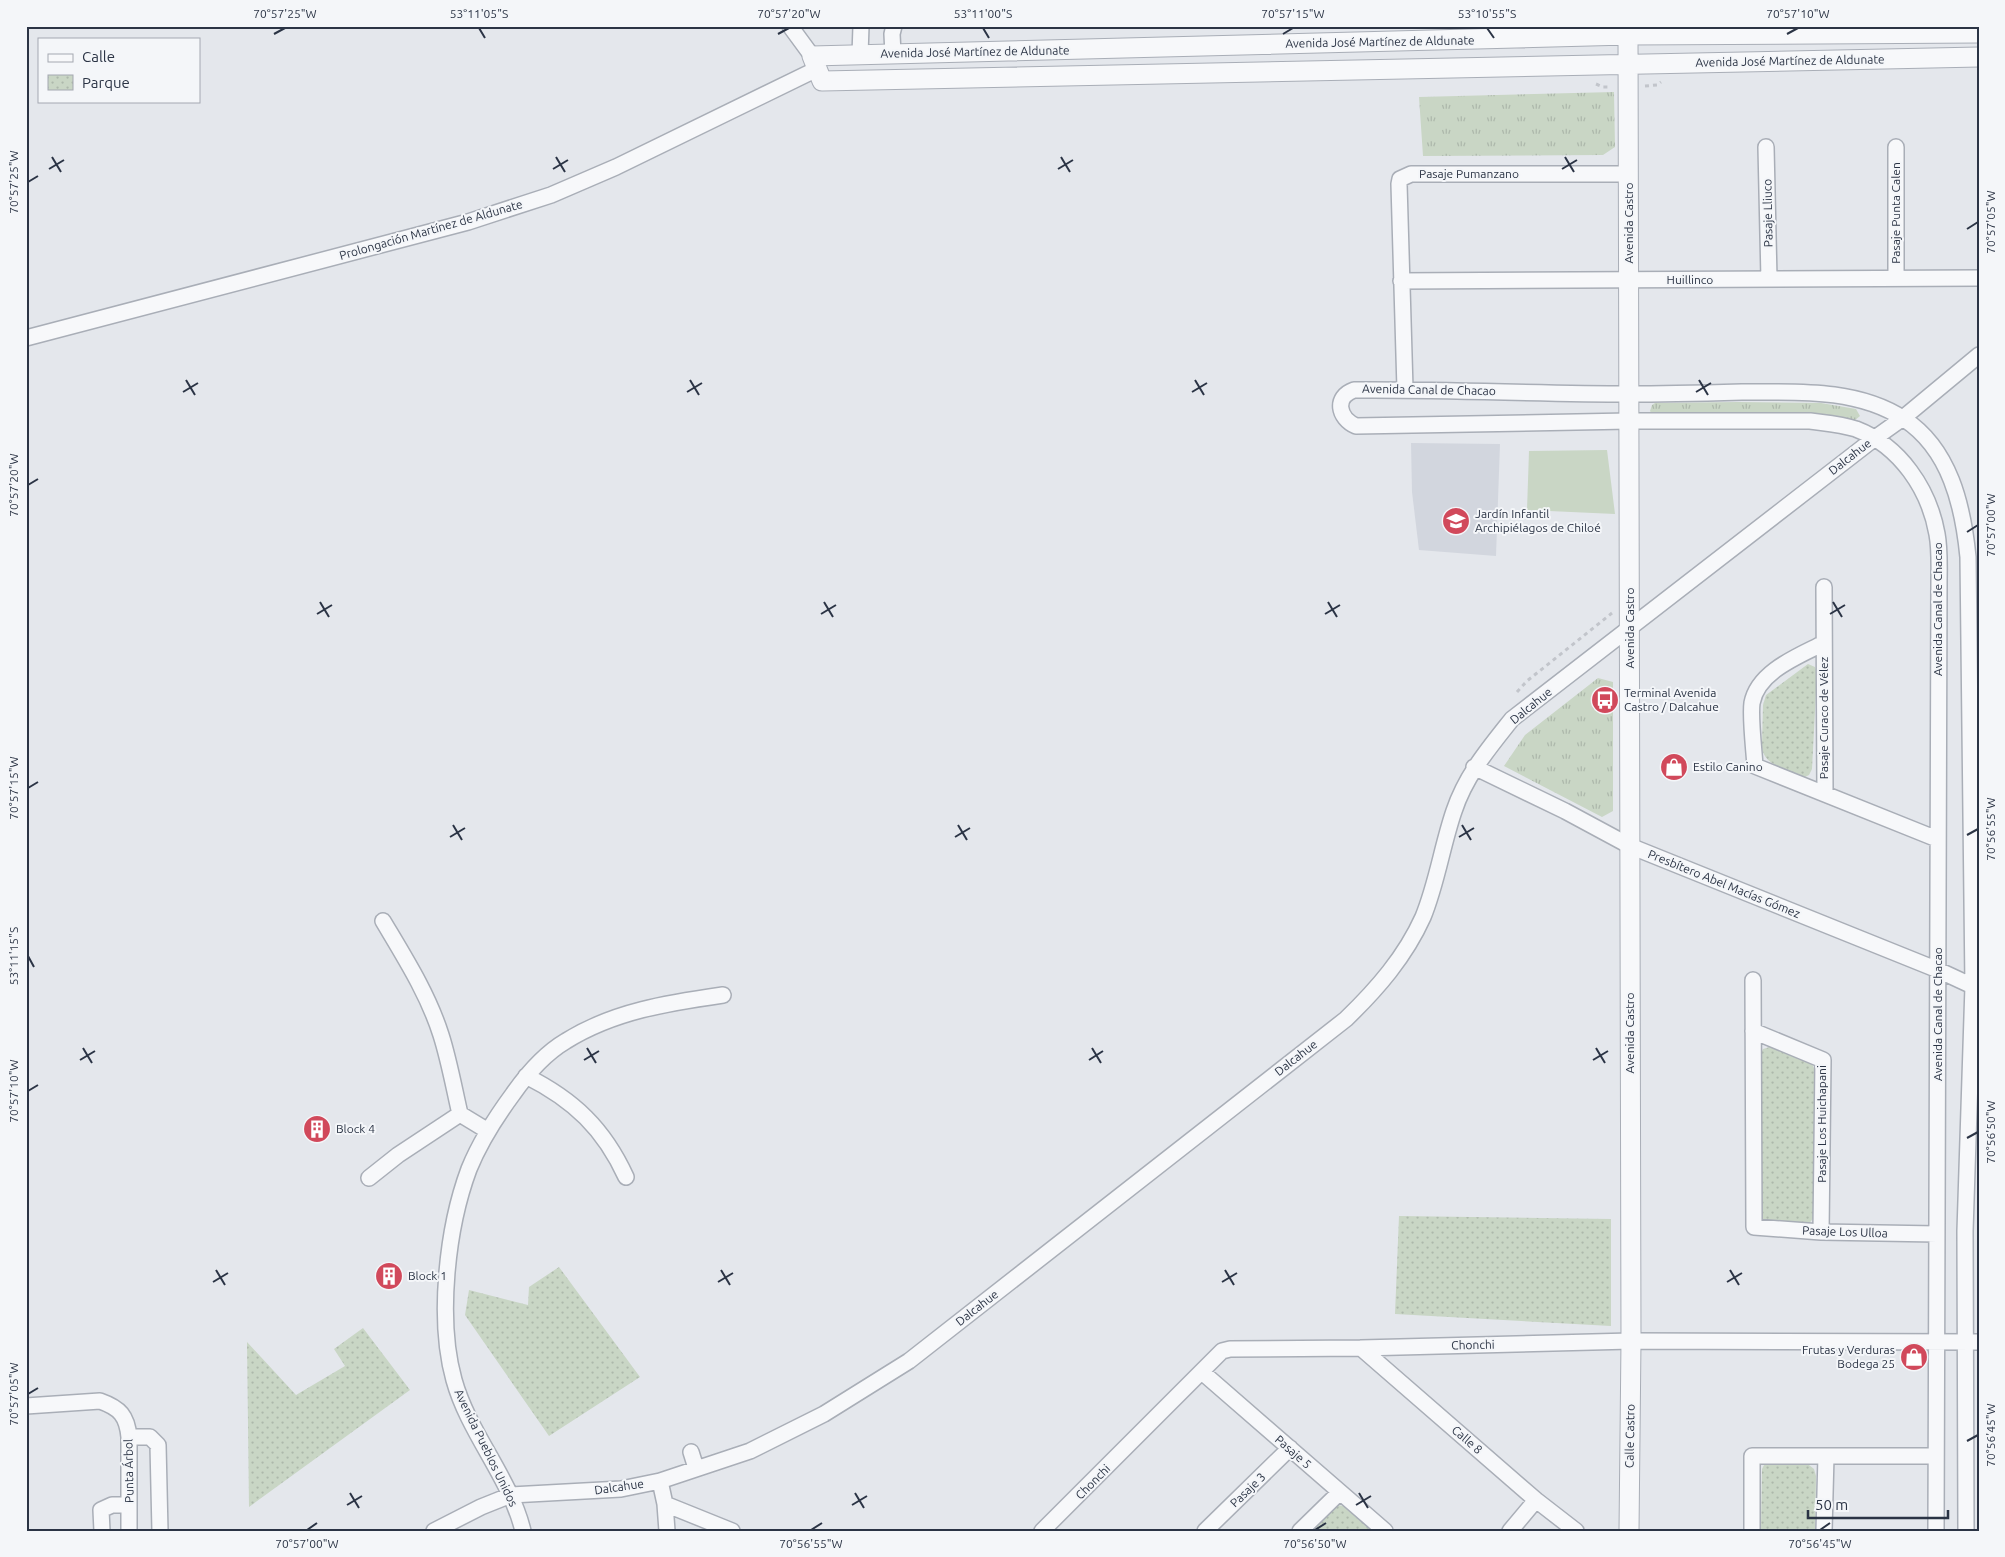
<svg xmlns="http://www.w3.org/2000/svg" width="2005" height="1557" font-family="Ubuntu,sans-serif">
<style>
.built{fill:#d2d6de}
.grass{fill:url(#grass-tufts)}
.park{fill:url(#park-dots)}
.pitch{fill:#c9d6c5}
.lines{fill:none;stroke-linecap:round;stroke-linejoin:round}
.minor-casing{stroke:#a9aeb7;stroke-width:18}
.tertiary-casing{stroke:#a9aeb7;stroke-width:21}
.path{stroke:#c2c5cb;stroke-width:3;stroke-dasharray:4 4;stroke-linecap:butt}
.minor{stroke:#f7f8fa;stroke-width:15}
.tertiary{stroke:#f7f8fa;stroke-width:19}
.ticks{fill:none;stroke:#2b3445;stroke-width:2}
.labels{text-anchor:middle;stroke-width:4;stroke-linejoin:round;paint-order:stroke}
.street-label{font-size:12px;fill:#2b3445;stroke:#f4f6f9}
.poi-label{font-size:12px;fill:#2b3445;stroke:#f4f6f9;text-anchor:start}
.neatline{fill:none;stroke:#2b3445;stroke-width:2}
.ticks-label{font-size:12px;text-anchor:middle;fill:#2b3445}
</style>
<defs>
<pattern id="grass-tufts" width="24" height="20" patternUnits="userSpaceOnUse" patternTransform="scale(1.25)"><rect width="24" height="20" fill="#c9d6c5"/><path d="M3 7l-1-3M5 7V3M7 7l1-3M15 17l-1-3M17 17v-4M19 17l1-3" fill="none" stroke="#adb8ab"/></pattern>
<pattern id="park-dots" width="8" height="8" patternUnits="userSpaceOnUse" patternTransform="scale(1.25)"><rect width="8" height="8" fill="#c9d6c5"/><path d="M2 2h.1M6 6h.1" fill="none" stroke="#adb8ab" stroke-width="1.8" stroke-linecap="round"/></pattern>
</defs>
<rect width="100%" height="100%" fill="#e4e7ec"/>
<path class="built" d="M 1411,443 L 1500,444 L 1496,556 L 1419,550 L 1412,492 Z"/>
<path class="grass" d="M 1614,92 L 1615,147 L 1603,155 L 1423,156 L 1419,97 Z
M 1738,402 L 1821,403 L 1856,409 L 1860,416 L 1854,421 L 1652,414 L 1650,411 L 1652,405 L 1655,403 Z
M 1598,678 L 1613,682 L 1613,811 L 1602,817 L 1504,766 L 1525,735 Z"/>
<path class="park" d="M 1808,664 L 1815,667 L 1817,673 L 1812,769 L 1809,775 L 1805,777 C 1790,772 1762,765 1762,746 L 1763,705 L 1766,695 Z
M 1773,1046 L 1811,1062 L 1815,1070 L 1815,1216 L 1808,1225 L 1763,1222 L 1761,1219 L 1760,1055 L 1763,1049 Z
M 1399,1216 L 1611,1219 L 1611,1326 L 1395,1314 Z
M 559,1267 L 640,1377 L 549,1436 L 465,1315 L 469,1290 L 528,1305 L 529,1287 Z
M 363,1328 L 410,1390 L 249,1507 L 247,1342 L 296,1395 L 345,1366 L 334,1349 Z
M 1768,1464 L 1809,1465 L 1814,1469 L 1816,1476 L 1815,1531 L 1761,1531 L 1762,1469 L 1764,1465 Z
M 1334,1505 L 1346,1506 L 1373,1531 L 1308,1531 Z"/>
<path class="pitch" d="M 1607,450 L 1615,514 L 1527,510 L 1529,451 Z"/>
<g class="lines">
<g class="minor-casing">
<path id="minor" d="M 790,26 L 812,56
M 893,54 L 892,34 L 894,26
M 860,55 L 861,26
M 1766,147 L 1769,279
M 1896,278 L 1896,147
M 1401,281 L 1979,278
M 26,338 L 468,222 L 551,195 L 616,167 L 817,69
M 1405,389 L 1399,184 L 1400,179 L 1411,174 L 1629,174
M 1824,587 L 1825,793
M 1824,643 C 1799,656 1758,671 1752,703 C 1750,717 1754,750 1755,766 L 1937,839
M 1474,767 L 1565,811 L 1630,846 L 1938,970 L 1979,989
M 383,921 C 405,958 428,994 441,1035 C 449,1060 454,1088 460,1114 L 488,1131
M 1753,980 L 1754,1227 L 1821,1232 L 1937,1234
M 1753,1031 L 1823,1060 L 1821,1232
M 526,1076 C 574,1100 604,1129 626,1177
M 369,1178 L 398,1155 L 460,1114
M 1361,1348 L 1536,1500 L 1576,1531
M 1202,1372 L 1385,1531
M 26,1406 L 100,1401 C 120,1408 127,1416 129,1437 L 129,1531
M 129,1437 L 150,1437 L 158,1445 L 160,1531
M 691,1452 L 696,1468
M 660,1481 L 665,1504 L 667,1531
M 665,1504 L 732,1531
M 102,1531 L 101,1510 L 112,1505 L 129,1505
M 434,1531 L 481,1507 L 511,1495 L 621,1489 L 660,1481 L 750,1451 L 824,1414 L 909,1361 L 1346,1019 C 1377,989 1405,957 1423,917 C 1437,883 1442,846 1454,811 C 1466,775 1489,748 1512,719 L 1875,438 L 1903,418 L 1979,355
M 523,1531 C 510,1477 469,1434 454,1380 C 437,1319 447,1228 469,1169 C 480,1142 496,1117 513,1094 C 527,1074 544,1054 566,1041 C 614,1011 668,1003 723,995
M 1042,1531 L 1222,1351 L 1230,1349 L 1361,1348 L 1631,1341 L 1979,1342
M 1205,1531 L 1290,1448
M 1300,1531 L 1340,1492
M 1510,1531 L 1536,1500
M 1752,1531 L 1752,1456 L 1936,1456
M 1824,1531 L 1826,1456
M 1936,1531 L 1939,584 C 1939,568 1940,550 1937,534 C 1929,489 1900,446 1856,429 C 1841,424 1825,423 1810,421 L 1629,421 L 1356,426 C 1338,418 1334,397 1354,390 C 1446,389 1538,394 1629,394 C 1667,394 1705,393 1742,392 C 1796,392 1857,388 1904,419 C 1950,449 1963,506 1968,557 L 1973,986 L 1965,1231 L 1966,1531"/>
</g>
<g class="tertiary-casing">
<path id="tertiary" d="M 1979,33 L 1628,35 L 812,56 L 822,81 L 1979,57
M 1628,35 L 1631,1341 L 1629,1531"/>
</g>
<path class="path" d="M 1596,84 L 1603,87 L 1611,87
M 1645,86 L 1657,85 L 1661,82
M 1517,692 L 1527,681 L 1612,613"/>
<use href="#minor" class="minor"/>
<use href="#tertiary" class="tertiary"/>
</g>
<path class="ticks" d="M 479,28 L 485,38M 983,28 L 989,38M 1487,28 L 1494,38M 274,34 L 285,28M 778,34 L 789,28M 1283,34 L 1293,28M 1787,34 L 1798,28M 52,157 L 61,172M 556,157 L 565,172M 1061,157 L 1070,172M 1565,157 L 1574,172M 49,169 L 64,160M 553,169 L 568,160M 1058,169 L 1073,160M 1562,169 L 1577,160M 28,182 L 38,176M 1967,229 L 1978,222M 186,380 L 195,395M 690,380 L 699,395M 1195,380 L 1204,395M 1699,380 L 1708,395M 183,392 L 198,383M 687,392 L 702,383M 1192,392 L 1207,383M 1696,392 L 1711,383M 28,485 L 38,479M 1967,532 L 1978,525M 320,602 L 329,617M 824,602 L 833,617M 1328,602 L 1337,617M 1833,602 L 1842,617M 317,614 L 332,605M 821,614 L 836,605M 1325,614 L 1340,605M 1830,614 L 1845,605M 28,788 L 38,782M 453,825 L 462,840M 958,825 L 967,840M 1462,825 L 1471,840M 1967,835 L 1978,829M 450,837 L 465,828M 955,837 L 970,828M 1459,837 L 1474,828M 28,956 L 34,967M 83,1048 L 92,1063M 587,1048 L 596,1063M 1092,1048 L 1101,1063M 1596,1048 L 1605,1063M 80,1060 L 95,1051M 584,1060 L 599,1051M 1089,1060 L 1103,1051M 1593,1060 L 1608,1051M 28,1091 L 38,1085M 1967,1138 L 1978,1132M 216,1270 L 225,1285M 721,1270 L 730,1285M 1225,1270 L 1234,1285M 1730,1270 L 1739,1285M 213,1282 L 228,1273M 718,1282 L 733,1273M 1222,1282 L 1237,1273M 1727,1282 L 1742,1273M 28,1394 L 38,1388M 1967,1441 L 1978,1435M 350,1493 L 359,1508M 855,1493 L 864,1508M 1359,1493 L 1368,1508M 347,1505 L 362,1496M 852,1505 L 867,1496M 1356,1505 L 1371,1496M 307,1530 L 317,1523M 811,1530 L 822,1523M 1315,1530 L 1326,1523M 1820,1530 L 1830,1523"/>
<defs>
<g id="school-disc" transform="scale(1.4375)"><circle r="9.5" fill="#d1495b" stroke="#f4f6f9"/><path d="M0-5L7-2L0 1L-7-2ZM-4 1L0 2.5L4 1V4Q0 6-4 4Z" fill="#fff"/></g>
<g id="bus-disc" transform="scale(1.4375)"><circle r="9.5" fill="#d1495b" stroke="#f4f6f9"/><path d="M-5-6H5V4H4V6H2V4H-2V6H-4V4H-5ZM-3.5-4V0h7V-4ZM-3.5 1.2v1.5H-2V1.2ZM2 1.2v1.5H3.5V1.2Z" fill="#fff"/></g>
<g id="shop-disc" transform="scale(1.4375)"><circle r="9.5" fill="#d1495b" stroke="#f4f6f9"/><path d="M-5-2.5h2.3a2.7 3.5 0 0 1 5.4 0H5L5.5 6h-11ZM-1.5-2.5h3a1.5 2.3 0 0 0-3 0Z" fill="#fff"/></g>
<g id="building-disc" transform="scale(1.4375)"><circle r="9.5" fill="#d1495b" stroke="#f4f6f9"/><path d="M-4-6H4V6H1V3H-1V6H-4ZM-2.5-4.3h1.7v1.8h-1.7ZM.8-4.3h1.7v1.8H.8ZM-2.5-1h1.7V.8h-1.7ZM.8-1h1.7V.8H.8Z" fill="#fff"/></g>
</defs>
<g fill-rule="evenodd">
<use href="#school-disc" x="1456" y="521"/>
<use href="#bus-disc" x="1605" y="700"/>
<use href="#shop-disc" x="1674" y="767"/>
<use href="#building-disc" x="317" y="1129"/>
<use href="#building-disc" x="389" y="1276"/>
<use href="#shop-disc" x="1914" y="1357"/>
</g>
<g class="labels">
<g class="street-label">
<text transform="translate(1380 42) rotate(-1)" y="4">Avenida José Martínez de Aldunate</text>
<text transform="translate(975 52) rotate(-1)" y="4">Avenida José Martínez de Aldunate</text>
<text transform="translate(1790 61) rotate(-1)" y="4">Avenida José Martínez de Aldunate</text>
<text x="1469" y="178">Pasaje Pumanzano</text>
<text transform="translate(1768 213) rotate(-91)" y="4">Pasaje Lliuco</text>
<text transform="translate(1896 213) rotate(-90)" y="4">Pasaje Punta Calen</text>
<text transform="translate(1629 223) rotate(-90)" y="4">Avenida Castro</text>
<text transform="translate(431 230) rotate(-16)" y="4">Prolongación Martínez de Aldunate</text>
<text x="1690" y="284">Huillinco</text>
<text transform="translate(1429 390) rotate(1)" y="4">Avenida Canal de Chacao</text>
<text transform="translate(1850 457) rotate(-38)" y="4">Dalcahue</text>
<text transform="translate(1938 609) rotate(-90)" y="4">Avenida Canal de Chacao</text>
<text transform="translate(1630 628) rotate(-90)" y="4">Avenida Castro</text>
<text transform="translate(1531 706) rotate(-39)" y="4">Dalcahue</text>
<text transform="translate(1824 718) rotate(-90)" y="4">Pasaje Curaco de Vélez</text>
<text transform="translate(1724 884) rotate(22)" y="4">Presbítero Abel Macías Gómez</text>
<text transform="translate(1938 1014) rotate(-90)" y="4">Avenida Canal de Chacao</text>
<text transform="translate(1630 1033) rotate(-90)" y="4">Avenida Castro</text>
<text transform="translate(1296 1058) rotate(-38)" y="4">Dalcahue</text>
<text transform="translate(1822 1124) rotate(-90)" y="4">Pasaje Los Huichapani</text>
<text transform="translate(1845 1232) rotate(2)" y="4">Pasaje Los Ulloa</text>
<text transform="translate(977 1308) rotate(-38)" y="4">Dalcahue</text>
<text transform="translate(1473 1345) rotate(-1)" y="4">Chonchi</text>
<text transform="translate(1630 1436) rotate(-89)" y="4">Calle Castro</text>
<text transform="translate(1467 1440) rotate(41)" y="4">Calle 8</text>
<text transform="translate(486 1448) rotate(64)" y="4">Avenida Pueblos Unidos</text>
<text transform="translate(1293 1452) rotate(41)" y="4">Pasaje 5</text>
<text transform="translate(129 1471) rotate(-91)" y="4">Punta Árbol</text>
<text transform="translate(1093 1482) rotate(-45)" y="4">Chonchi</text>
<text transform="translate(619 1487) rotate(-8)" y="4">Dalcahue</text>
<text transform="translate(1248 1490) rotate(-44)" y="4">Pasaje 3</text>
</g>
<g class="poi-label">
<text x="1475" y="518">Jardín Infantil<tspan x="1475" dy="14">Archipiélagos de Chiloé</tspan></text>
<text x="1624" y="697">Terminal Avenida<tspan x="1624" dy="14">Castro / Dalcahue</tspan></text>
<text x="1693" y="771">Estilo Canino</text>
<text x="336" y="1133">Block 4</text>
<text x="408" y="1280">Block 1</text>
<text x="1895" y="1354" text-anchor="end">Frutas y Verduras<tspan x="1895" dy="14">Bodega 25</tspan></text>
</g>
</g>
<rect width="2005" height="1557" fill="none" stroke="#f4f6f9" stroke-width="55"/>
<rect x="38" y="38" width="162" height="65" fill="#f4f6f9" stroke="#a4a8b1"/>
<rect x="48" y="54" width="25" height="8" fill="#f7f8fa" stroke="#a4a8b1"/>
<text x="82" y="62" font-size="15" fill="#2b3445">Calle</text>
<rect x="48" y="75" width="25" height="15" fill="url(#park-dots)" stroke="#a4a8b1"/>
<text x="82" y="88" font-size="15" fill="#2b3445">Parque</text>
<path d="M1808 1510v8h140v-8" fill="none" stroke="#2b3445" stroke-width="2.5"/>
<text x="1815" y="1510" font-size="15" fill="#2b3445" stroke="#f4f6f9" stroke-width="4" paint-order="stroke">50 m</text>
<rect x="28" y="28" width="1950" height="1502" class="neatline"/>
<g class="ticks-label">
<text x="285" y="18">70°57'25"W</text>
<text x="479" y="18">53°11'05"S</text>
<text x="789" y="18">70°57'20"W</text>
<text x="983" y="18">53°11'00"S</text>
<text x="1293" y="18">70°57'15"W</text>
<text x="1487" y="18">53°10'55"S</text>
<text x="1798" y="18">70°57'10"W</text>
<text transform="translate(14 182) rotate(-90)" y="4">70°57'25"W</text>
<text transform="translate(1991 222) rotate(-90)" y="4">70°57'05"W</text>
<text transform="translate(14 485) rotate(-90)" y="4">70°57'20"W</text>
<text transform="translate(1991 525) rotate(-90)" y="4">70°57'00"W</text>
<text transform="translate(14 788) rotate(-90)" y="4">70°57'15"W</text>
<text transform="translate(1991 829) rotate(-90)" y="4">70°56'55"W</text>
<text transform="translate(14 956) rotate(-90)" y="4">53°11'15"S</text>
<text transform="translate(14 1091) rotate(-90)" y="4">70°57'10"W</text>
<text transform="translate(1991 1132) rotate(-90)" y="4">70°56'50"W</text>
<text transform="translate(14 1394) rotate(-90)" y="4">70°57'05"W</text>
<text transform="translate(1991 1435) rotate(-90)" y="4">70°56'45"W</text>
<text x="307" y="1548">70°57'00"W</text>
<text x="811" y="1548">70°56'55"W</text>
<text x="1315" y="1548">70°56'50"W</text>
<text x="1820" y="1548">70°56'45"W</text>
</g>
</svg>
